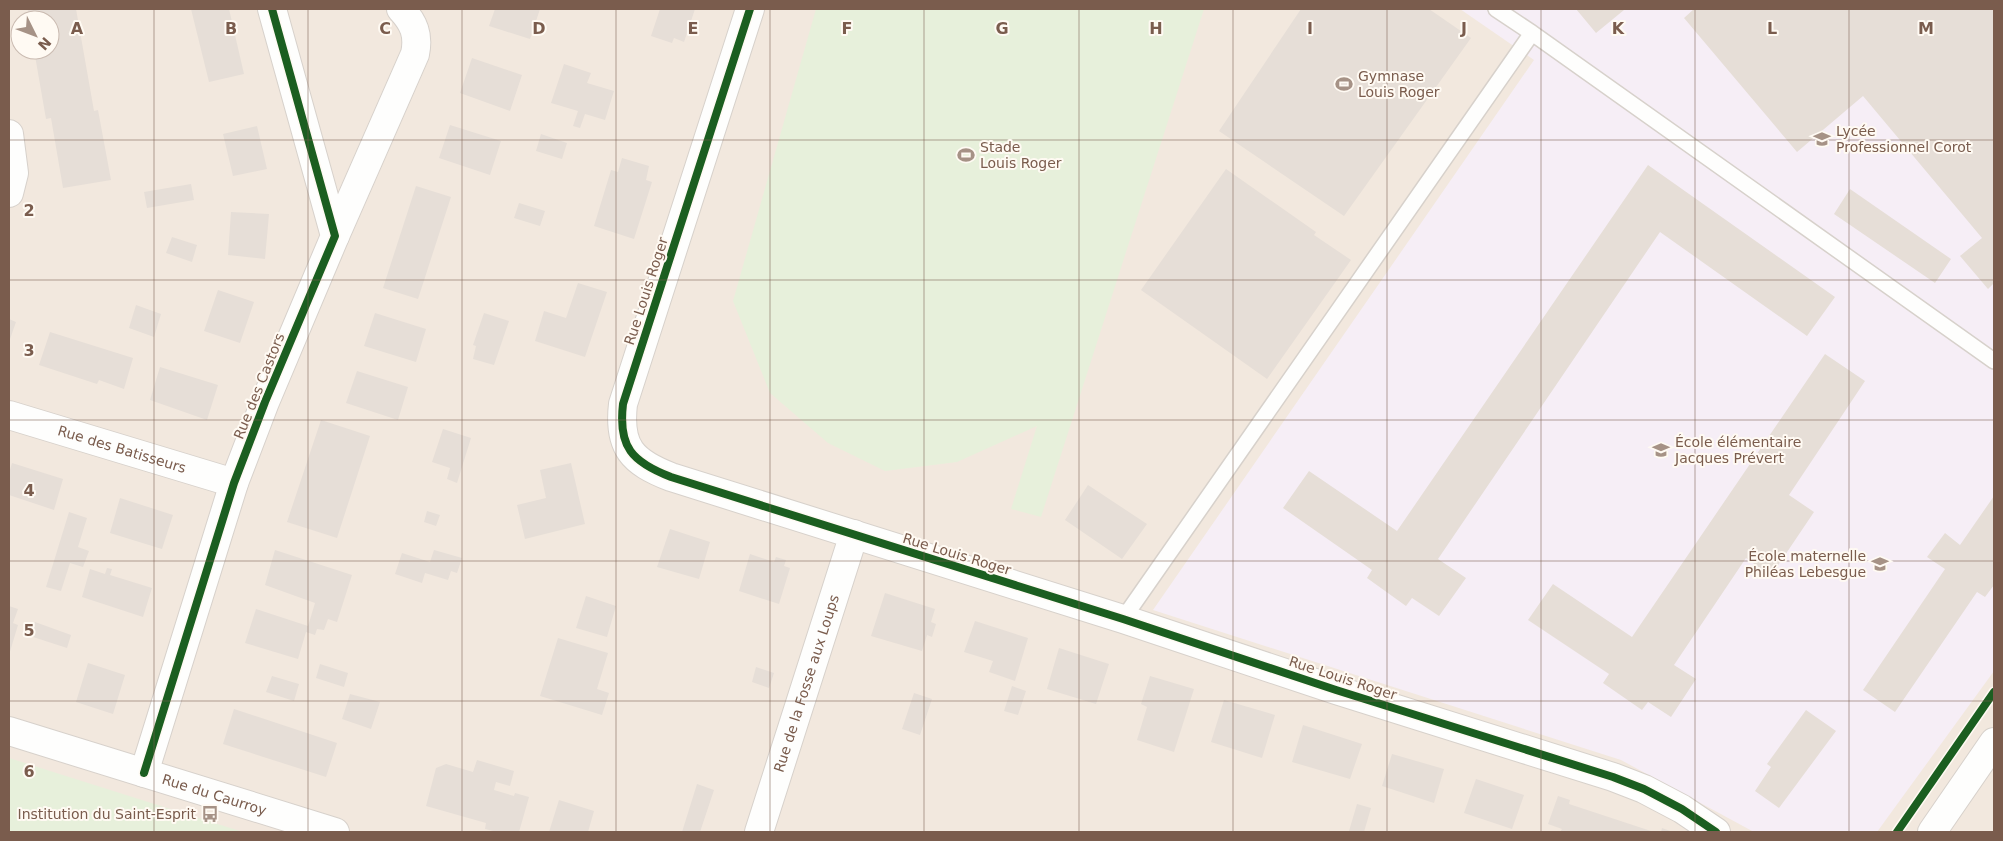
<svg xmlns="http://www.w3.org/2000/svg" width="2003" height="841" font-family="'DejaVu Sans',sans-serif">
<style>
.residential{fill:#f2e8de;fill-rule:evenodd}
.education{fill:#f6eef6}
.green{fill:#e7f0db}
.building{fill:#e6ded7}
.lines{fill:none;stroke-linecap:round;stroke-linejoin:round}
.lane-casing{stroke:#d7d1cb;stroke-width:18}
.street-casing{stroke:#d7d1cb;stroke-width:30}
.lane{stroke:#fefefd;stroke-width:15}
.street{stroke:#fefefd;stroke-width:28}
.cycleway-casing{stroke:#fffaf3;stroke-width:11}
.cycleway{stroke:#1b5e20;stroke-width:8}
.grid{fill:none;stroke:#7a5c4d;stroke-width:1;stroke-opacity:0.55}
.labels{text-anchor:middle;stroke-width:4;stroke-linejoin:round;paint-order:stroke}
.poi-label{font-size:14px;fill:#7a5c4d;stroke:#fffaf3;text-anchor:start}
.street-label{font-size:14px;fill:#7a5c4d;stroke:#fffaf3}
.grid-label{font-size:16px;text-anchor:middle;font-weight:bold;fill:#7a5c4d;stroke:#fffaf3;stroke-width:4;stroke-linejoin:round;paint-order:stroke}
</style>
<rect width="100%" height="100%" fill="#f9f5f0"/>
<path class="residential" d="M 9,9 L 1994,9 L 1994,832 L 9,832 ZM 20,20 L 50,20 L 50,50 L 20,50 Z"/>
<path class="education" d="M 1460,9 L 1994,9 L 1994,671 L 1877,832 L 1754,832 L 1621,760 L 1153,610 L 1534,60 Z"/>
<path class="green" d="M 816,9 L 1204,9 L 1041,517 L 1011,509 L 1037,426 L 957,462 L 885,471 L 828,443 L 770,393 L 733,301 Z
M 9,758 L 243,832 L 9,832 Z"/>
<path class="building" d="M 28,9 L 76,9 L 94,111 L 98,110 L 111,180 L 63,188 L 51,118 L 46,119 L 34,50 L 50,50 L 50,20 L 29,20 Z
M 191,9 L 229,9 L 244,74 L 209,82 Z
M 495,9 L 540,9 L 530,39 L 489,26 Z
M 660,9 L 695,9 L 684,42 L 674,38 L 672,43 L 651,36 Z
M 1301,9 L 1429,9 L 1471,38 L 1344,216 L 1219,131 Z
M 1576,9 L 1623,9 L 1624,10 L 1596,33 Z
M 1694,9 L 1994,9 L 1994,283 L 1988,289 L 1960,256 L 1982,238 L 1863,96 L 1797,152 L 1684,18 Z
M 472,58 L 522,75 L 510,111 L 460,93 Z
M 564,64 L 591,73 L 587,83 L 614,91 L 605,120 L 585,114 L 580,128 L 573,126 L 578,111 L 551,103 Z
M 450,125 L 501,141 L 490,175 L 439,158 Z
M 257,126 L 267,169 L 233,176 L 223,134 Z
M 541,134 L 567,143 L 562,159 L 536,151 Z
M 622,158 L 649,166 L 646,180 L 652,182 L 634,239 L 594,226 L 611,170 L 618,172 Z
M 1648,165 L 1835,297 L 1807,336 L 1660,232 L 1438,559 L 1466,578 L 1439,616 L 1412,598 L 1406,606 L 1367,578 L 1372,570 L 1283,508 L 1309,471 L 1397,531 Z
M 1226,169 L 1316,232 L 1314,235 L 1351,260 L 1267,379 L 1141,290 Z
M 191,184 L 194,200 L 147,208 L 144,192 Z
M 416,186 L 451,197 L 418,299 L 383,288 Z
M 1850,189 L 1951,259 L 1935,283 L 1834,214 Z
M 519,203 L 545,211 L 540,226 L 514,218 Z
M 231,212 L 269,214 L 265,259 L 228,255 Z
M 172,237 L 197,245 L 192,262 L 166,253 Z
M 578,283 L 607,292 L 585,357 L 535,341 L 544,311 L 566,318 Z
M 218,290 L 254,302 L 240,343 L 204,331 Z
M 136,305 L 161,314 L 154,337 L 129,328 Z
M 375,313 L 426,329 L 416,362 L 364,346 Z
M 484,313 L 509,321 L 494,365 L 473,359 L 476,346 L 473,345 Z
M 9,319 L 16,322 L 9,342 Z
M 50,332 L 133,358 L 124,389 L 99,380 L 97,384 L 39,365 Z
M 1825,354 L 1865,381 L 1789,495 L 1814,512 L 1771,576 L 1746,558 L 1674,665 L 1696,679 L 1671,717 L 1648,702 L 1642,710 L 1603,683 L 1609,674 L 1528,620 L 1553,584 L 1632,637 Z
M 160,367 L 218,385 L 207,420 L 150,400 Z
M 357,371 L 408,387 L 398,420 L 346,403 Z
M 321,420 L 370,436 L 337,538 L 287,522 Z
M 443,429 L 471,438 L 457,483 L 447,479 L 450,468 L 432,462 Z
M 12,463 L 63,479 L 54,510 L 9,495 L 9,473 Z
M 571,463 L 585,524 L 525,539 L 517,505 L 546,498 L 540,470 Z
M 1088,485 L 1147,524 L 1122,559 L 1065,520 Z
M 1994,496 L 1994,585 L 1985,597 L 1977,592 L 1895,712 L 1863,690 L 1945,569 L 1927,557 L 1945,533 L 1960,545 Z
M 120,498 L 173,515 L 162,549 L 110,533 Z
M 427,511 L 440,515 L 436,526 L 424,522 Z
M 69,512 L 87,518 L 78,547 L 89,551 L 83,567 L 70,563 L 61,591 L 46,587 Z
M 670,529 L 710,542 L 699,579 L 657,567 Z
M 275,550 L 352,575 L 337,622 L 328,619 L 324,630 L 317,629 L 315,635 L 306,632 L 298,659 L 245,643 L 256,609 L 308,626 L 315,603 L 265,585 Z
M 434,550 L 462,558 L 457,573 L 451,571 L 448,580 L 425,573 L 422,583 L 395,574 L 402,553 L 430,562 Z
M 750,554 L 774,562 L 776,557 L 786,560 L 784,566 L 790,568 L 779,604 L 739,591 Z
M 107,568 L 112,569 L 110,575 L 152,588 L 143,617 L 82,597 L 90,569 L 105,574 Z
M 885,593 L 935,609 L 931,622 L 936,624 L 932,637 L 927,635 L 922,651 L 871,636 Z
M 586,596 L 616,606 L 607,637 L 576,628 Z
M 9,606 L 18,609 L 13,623 L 18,625 L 9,655 Z
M 975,621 L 1028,638 L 1015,681 L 989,672 L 993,661 L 964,652 Z
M 35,622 L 71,635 L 67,648 L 30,636 Z
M 558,638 L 608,653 L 597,689 L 609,693 L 602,715 L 540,696 Z
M 1059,648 L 1109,664 L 1096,704 L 1047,689 Z
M 88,663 L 125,675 L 113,714 L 76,702 Z
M 320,664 L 348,673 L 344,687 L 316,678 Z
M 756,667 L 774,673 L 769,688 L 752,682 Z
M 272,676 L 299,684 L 294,701 L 266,692 Z
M 1150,676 L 1194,689 L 1174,752 L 1137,740 L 1147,707 L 1141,704 Z
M 1012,686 L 1026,691 L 1018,715 L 1004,711 Z
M 914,693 L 932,699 L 920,735 L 902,729 Z
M 350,694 L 380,702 L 371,729 L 342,719 Z
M 1224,700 L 1275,715 L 1262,758 L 1211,742 Z
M 234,709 L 337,743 L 326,777 L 223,744 Z
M 1806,710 L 1836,731 L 1779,808 L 1755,791 L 1771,767 L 1767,764 Z
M 1303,725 L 1362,744 L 1350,779 L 1292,762 Z
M 1392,754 L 1444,769 L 1434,803 L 1382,786 Z
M 477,760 L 514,771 L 510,786 L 496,782 L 494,790 L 514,796 L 515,793 L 529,797 L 519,832 L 497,832 L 485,829 L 486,823 L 426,806 L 436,768 L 446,764 L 473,772 Z
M 1476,779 L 1524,795 L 1512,829 L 1464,813 Z
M 697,784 L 714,790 L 700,832 L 682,832 Z
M 1558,796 L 1570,800 L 1569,804 L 1654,832 L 1560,832 L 1562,829 L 1548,824 Z
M 559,800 L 594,811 L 588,832 L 549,832 Z
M 1357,804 L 1371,808 L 1364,832 L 1349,831 Z
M 1662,828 L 1673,832 L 1661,832 Z"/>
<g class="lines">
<g class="lane-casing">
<path id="lane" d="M 1496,9 L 1532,33
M 1123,619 L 1532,33 L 1994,361"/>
</g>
<g class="street-casing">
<g id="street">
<path d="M 750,9 L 623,404 C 618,447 632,462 671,477 L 1123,619 L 1336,690 L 1613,777 L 1644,789 L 1682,809 L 1716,832"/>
<path d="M 9,134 L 14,173 L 9,193"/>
<path d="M 335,236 L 415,54 C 419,35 414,23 401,9"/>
<path id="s1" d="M 9,415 L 234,483"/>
<path id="s2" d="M 9,731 L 335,832"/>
<path d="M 144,773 L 234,483 L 265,402 L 335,236 L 272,9"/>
<path id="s3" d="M 759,832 L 854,534"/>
<path d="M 1932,832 L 1994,742"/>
</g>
</g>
<use href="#lane" class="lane"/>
<use href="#street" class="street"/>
<g class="cycleway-casing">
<path id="cycleway" d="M 750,9 L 623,404 C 618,447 632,462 671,477 L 1123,619 L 1336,690 L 1613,777 L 1644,789 L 1682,809 L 1716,832
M 144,773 L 234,483 L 265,402 L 335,236 L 272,9
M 1897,832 L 1994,692"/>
</g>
<use href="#cycleway" class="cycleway"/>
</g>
<path class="grid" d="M 154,9 L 154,832M 308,9 L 308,832M 462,9 L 462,832M 616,9 L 616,832M 770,9 L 770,832M 924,9 L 924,832M 1079,9 L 1079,832M 1233,9 L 1233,832M 1387,9 L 1387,832M 1541,9 L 1541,832M 1695,9 L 1695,832M 1849,9 L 1849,832M 9,140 L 1994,140M 9,280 L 1994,280M 9,420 L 1994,420M 9,561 L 1994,561M 9,701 L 1994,701"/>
<defs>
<g id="stadium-bare" transform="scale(1.35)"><path d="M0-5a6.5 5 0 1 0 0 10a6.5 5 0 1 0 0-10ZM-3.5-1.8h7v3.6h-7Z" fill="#a69286" stroke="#fffaf3" stroke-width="2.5" paint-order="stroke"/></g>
<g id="school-bare" transform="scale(1.35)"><path d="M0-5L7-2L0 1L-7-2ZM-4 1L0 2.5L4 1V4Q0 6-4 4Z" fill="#a69286" stroke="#fffaf3" stroke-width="2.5" paint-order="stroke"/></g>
<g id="bus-bare" transform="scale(1.35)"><path d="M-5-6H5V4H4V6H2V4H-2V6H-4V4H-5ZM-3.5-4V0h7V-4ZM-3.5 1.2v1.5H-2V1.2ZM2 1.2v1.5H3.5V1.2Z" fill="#a69286" stroke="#fffaf3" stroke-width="2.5" paint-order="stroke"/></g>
</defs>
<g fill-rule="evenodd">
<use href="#stadium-bare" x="1344" y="84"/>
<use href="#school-bare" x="1822" y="139"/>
<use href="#stadium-bare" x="966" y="155"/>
<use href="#school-bare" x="1661" y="450"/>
<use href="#school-bare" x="1880" y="564"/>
<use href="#bus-bare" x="210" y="814"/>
</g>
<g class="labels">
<g class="poi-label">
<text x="1358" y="81">Gymnase<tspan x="1358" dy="16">Louis Roger</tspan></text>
<text x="1836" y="136">Lycée<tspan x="1836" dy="16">Professionnel Corot</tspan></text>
<text x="980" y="152">Stade<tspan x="980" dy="16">Louis Roger</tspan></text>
<text x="1675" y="447">École élémentaire<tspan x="1675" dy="16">Jacques Prévert</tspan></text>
<text x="1866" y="561" text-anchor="end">École maternelle<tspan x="1866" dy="16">Philéas Lebesgue</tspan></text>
<text x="196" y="819" text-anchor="end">Institution du Saint-Esprit</text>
</g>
<g class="street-label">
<text transform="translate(646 291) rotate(-72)" y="5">Rue Louis Roger</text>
<text transform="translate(259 386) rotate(-68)" y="5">Rue des Castors</text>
<text dy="5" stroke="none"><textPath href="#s1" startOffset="118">Rue des Batisseurs</textPath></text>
<text transform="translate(957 554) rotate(17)" y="5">Rue Louis Roger</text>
<text transform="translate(1343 678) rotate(18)" y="5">Rue Louis Roger</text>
<text dy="5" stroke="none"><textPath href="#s3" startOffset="156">Rue de la Fosse aux Loups</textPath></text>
<text dy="5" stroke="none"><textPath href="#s2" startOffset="215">Rue du Caurroy</textPath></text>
</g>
</g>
<g class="grid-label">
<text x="77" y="34">A</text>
<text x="231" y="34">B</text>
<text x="385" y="34">C</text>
<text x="539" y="34">D</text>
<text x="693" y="34">E</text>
<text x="847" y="34">F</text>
<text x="1002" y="34">G</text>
<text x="1156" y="34">H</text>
<text x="1310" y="34">I</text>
<text x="1464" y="34">J</text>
<text x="1618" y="34">K</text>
<text x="1772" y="34">L</text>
<text x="1926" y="34">M</text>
<text x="29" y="216">2</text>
<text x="29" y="356">3</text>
<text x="29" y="496">4</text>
<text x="29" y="636">5</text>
<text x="29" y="777">6</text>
</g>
<rect width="2003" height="841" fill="none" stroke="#7a5c4d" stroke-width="20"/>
<g transform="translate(35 35) rotate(132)"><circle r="24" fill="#fffaf3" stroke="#cabbb1"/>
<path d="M0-4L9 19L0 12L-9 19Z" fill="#a69286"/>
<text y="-8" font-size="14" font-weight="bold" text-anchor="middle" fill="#7a5c4d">N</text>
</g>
</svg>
